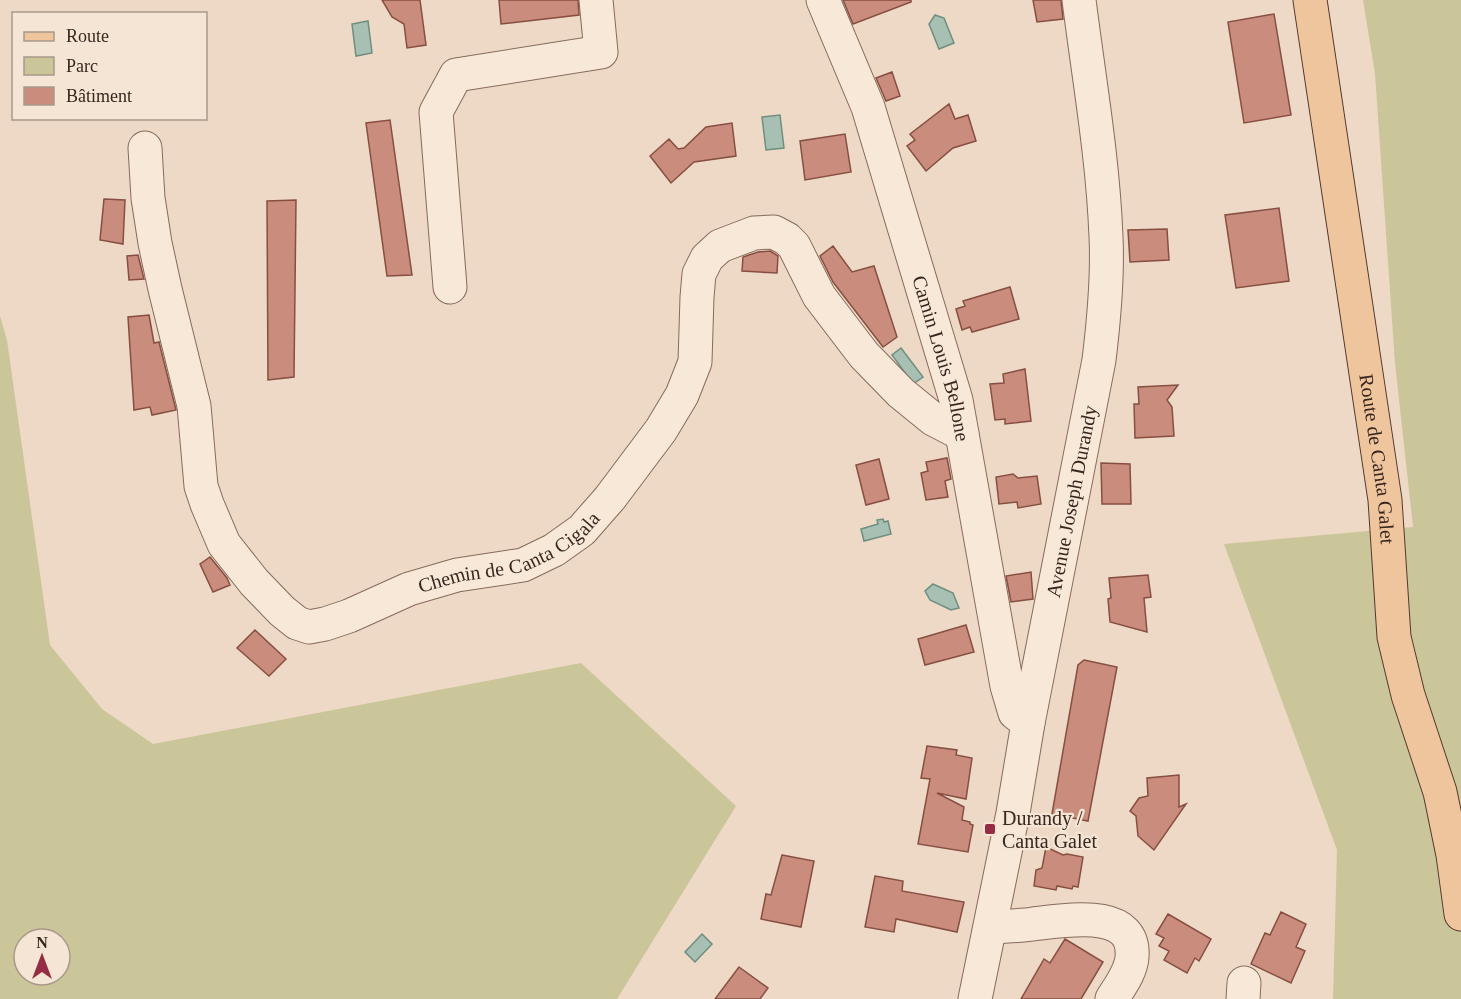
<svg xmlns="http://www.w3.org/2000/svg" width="1461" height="999" font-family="Georgia,serif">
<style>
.green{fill:#cbc699;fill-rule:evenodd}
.water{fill:#a7c0b3;stroke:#6e8e7f;stroke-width:1.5}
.building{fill:#ca8c7c;stroke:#864f42;stroke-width:1.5}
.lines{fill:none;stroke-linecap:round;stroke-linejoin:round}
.minor-casing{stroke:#876a5c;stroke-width:35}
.major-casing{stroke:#553930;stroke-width:35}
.minor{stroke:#f8e8d8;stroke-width:33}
.major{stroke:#efc59e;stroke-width:33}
.poi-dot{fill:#952e44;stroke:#f4e5d5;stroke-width:2}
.labels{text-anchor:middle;stroke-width:4.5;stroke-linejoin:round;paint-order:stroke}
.street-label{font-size:20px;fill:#38261f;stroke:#f4e5d5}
.poi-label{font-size:20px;fill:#38261f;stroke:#f4e5d5;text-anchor:start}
</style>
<rect width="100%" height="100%" fill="#edd9c5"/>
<path class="green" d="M 1363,0 L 1461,0 L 1461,999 L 1333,999 L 1337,850 L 1224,544 L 1413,527 L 1395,363 L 1375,74 Z
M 0,316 L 7,340 L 50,645 L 102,709 L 153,744 L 581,663 L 736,806 L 617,999 L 0,999 ZM 24,939 L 60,939 L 60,975 L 24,975 Z"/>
<path class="water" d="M 935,15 L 944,18 L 954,43 L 939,49 L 929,24 Z
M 368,21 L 372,53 L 356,56 L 352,24 Z
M 780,115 L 784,148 L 766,150 L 762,117 Z
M 901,348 L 923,377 L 913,384 L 892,355 Z
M 883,519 L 884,522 L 888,521 L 891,534 L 864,541 L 861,529 L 878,524 L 877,520 Z
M 933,584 L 953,593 L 959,608 L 951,610 L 930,600 L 925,591 Z
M 702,934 L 712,944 L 695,962 L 685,952 Z"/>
<path class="building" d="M 382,0 L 420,0 L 426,45 L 407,48 L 404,24 L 392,17 Z
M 499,0 L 578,0 L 579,15 L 501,24 Z
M 843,0 L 911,0 L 911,2 L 853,24 Z
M 1033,0 L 1061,0 L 1063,19 L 1037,22 Z
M 1274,14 L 1291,115 L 1244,123 L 1228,22 Z
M 892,72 L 900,96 L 886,101 L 876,78 Z
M 949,104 L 955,119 L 968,115 L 976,141 L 953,148 L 926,171 L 907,146 L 915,140 L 910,134 Z
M 390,120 L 412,275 L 387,276 L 366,123 Z
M 732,123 L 736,156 L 694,162 L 671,183 L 650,156 L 669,139 L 678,149 L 684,148 L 706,127 Z
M 845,134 L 851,172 L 805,180 L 800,141 Z
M 104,199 L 125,200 L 123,244 L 100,240 Z
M 296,200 L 294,377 L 268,380 L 267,201 Z
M 1279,208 L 1289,281 L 1236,288 L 1225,215 Z
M 1167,229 L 1169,260 L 1130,262 L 1128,230 Z
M 833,246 L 852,272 L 874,266 L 897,337 L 883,347 L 833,282 L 820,256 Z
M 770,251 L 778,256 L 777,273 L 742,271 L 743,257 L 758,252 Z
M 138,255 L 144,279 L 129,280 L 127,256 Z
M 1010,287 L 1019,319 L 972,332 L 970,327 L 962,330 L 956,309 L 965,306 L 963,301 Z
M 149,315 L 154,343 L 159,342 L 176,410 L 152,415 L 150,407 L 134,410 L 128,317 Z
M 1025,369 L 1031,421 L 1005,424 L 1005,419 L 995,420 L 990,384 L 1004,383 L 1003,374 Z
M 1178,385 L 1167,400 L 1172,407 L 1174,436 L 1135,438 L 1134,404 L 1139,404 L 1138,387 Z
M 947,458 L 951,479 L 945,481 L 948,497 L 926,500 L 921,473 L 928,471 L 926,462 Z
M 879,459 L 889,499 L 866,505 L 856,465 Z
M 1101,463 L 1130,464 L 1131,504 L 1102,504 Z
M 1013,474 L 1018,478 L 1037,476 L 1041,504 L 1018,508 L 1017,502 L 999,504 L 996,477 Z
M 210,557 L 227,578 L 230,585 L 213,592 L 200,564 Z
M 1031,572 L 1033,599 L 1011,602 L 1006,576 Z
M 1148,575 L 1151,597 L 1144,598 L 1147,632 L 1110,622 L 1108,599 L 1111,598 L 1109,578 Z
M 966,625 L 974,652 L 925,665 L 918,639 Z
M 255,630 L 286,659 L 269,676 L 237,648 Z
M 1084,660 L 1117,667 L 1088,821 L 1052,814 L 1078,665 Z
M 927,746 L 957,750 L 956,755 L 972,758 L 966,799 L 937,793 L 964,807 L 962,820 L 970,822 L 970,824 L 973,825 L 968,852 L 918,844 L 930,779 L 921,778 Z
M 1179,775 L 1179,807 L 1186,804 L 1154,850 L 1138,836 L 1136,816 L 1130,811 L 1139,798 L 1148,796 L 1147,778 Z
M 1046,847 L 1063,855 L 1067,854 L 1083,857 L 1078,887 L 1073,886 L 1072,889 L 1057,886 L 1056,890 L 1034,886 L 1036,870 L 1042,868 Z
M 782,855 L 814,861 L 801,927 L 761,919 L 766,894 L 771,895 Z
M 875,876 L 903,881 L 902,891 L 964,902 L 957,932 L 896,919 L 894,932 L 865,927 Z
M 1281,912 L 1306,924 L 1296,947 L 1305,951 L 1291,983 L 1251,964 L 1265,933 L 1270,935 Z
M 1168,914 L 1211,939 L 1199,961 L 1195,958 L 1187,973 L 1164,960 L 1169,951 L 1159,946 L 1164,938 L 1156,934 Z
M 1065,939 L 1103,962 L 1081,999 L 1021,999 L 1044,959 L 1050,963 Z
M 739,967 L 768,988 L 760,999 L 715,999 Z"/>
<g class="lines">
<g class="minor-casing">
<g id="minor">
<path id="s1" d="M 823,0 L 868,107 L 956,400 L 1007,686 L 1015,713 L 1028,723"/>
<path id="s2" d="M 145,148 L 148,198 L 155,243 L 165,289 L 194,406 L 201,486 L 207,504 L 224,544 L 254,582 L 282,611 L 297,623 L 309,627 L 325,624 L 349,616 L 409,589 L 457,575 L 523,565 L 554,550 L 582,530 L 610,498 L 661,430 L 682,395 L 695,362 L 697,297 L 699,274 L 707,258 L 720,246 L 754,233 L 774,232 L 787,239 L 794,246 L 819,296 L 864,355 L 901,393 L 933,419 L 962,434"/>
<path d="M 450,287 L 436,112 L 456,75 L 601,52 L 596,0"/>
<path d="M 991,927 C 1005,926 1019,926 1033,924 C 1063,921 1136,906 1132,957 C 1131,972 1120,986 1112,999"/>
<path id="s3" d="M 975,999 L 1013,813 L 1028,723 L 1099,360 C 1104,319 1108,278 1106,237 C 1103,158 1089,79 1079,0"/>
<path d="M 1243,999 L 1244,983"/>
</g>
</g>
<g class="major-casing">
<g id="major">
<path id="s4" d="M 1310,0 L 1385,500 L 1394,637 L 1408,695 L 1440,792 L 1453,855 L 1461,914"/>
</g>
</g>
<use href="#minor" class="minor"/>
<use href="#major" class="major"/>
</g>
<rect class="poi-dot" x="984" y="823" width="12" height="12" rx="3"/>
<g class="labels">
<g class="street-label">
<text dy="7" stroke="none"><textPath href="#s1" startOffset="378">Camin Louis Bellone</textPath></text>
<text dy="7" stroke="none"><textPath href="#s4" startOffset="464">Route de Canta Galet</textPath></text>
<text dy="7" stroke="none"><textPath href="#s3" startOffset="507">Avenue Joseph Durandy</textPath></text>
<text dy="7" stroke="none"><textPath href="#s2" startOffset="742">Chemin de Canta Cigala</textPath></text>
</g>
<g class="poi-label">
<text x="1002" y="825">Durandy /<tspan x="1002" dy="23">Canta Galet</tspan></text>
</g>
</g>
<rect x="12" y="12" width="195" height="108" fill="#f4e5d5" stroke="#a9998c" stroke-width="1.5"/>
<rect x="24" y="32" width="30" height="9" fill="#efc59e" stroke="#a9998c" stroke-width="1.5"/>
<text x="66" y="42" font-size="18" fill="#38261f">Route</text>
<rect x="24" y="57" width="30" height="18" fill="#cbc699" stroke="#a9998c" stroke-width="1.5"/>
<text x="66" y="72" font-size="18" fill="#38261f">Parc</text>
<rect x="24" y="87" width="30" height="18" fill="#ca8c7c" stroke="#a9998c" stroke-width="1.5"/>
<text x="66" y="102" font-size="18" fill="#38261f">Bâtiment</text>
<g transform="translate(42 957)"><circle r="28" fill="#f4e5d5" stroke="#a9998c" stroke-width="1.5"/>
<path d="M0-4.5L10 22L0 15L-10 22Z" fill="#952e44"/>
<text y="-9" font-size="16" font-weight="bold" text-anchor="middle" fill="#38261f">N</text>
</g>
</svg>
